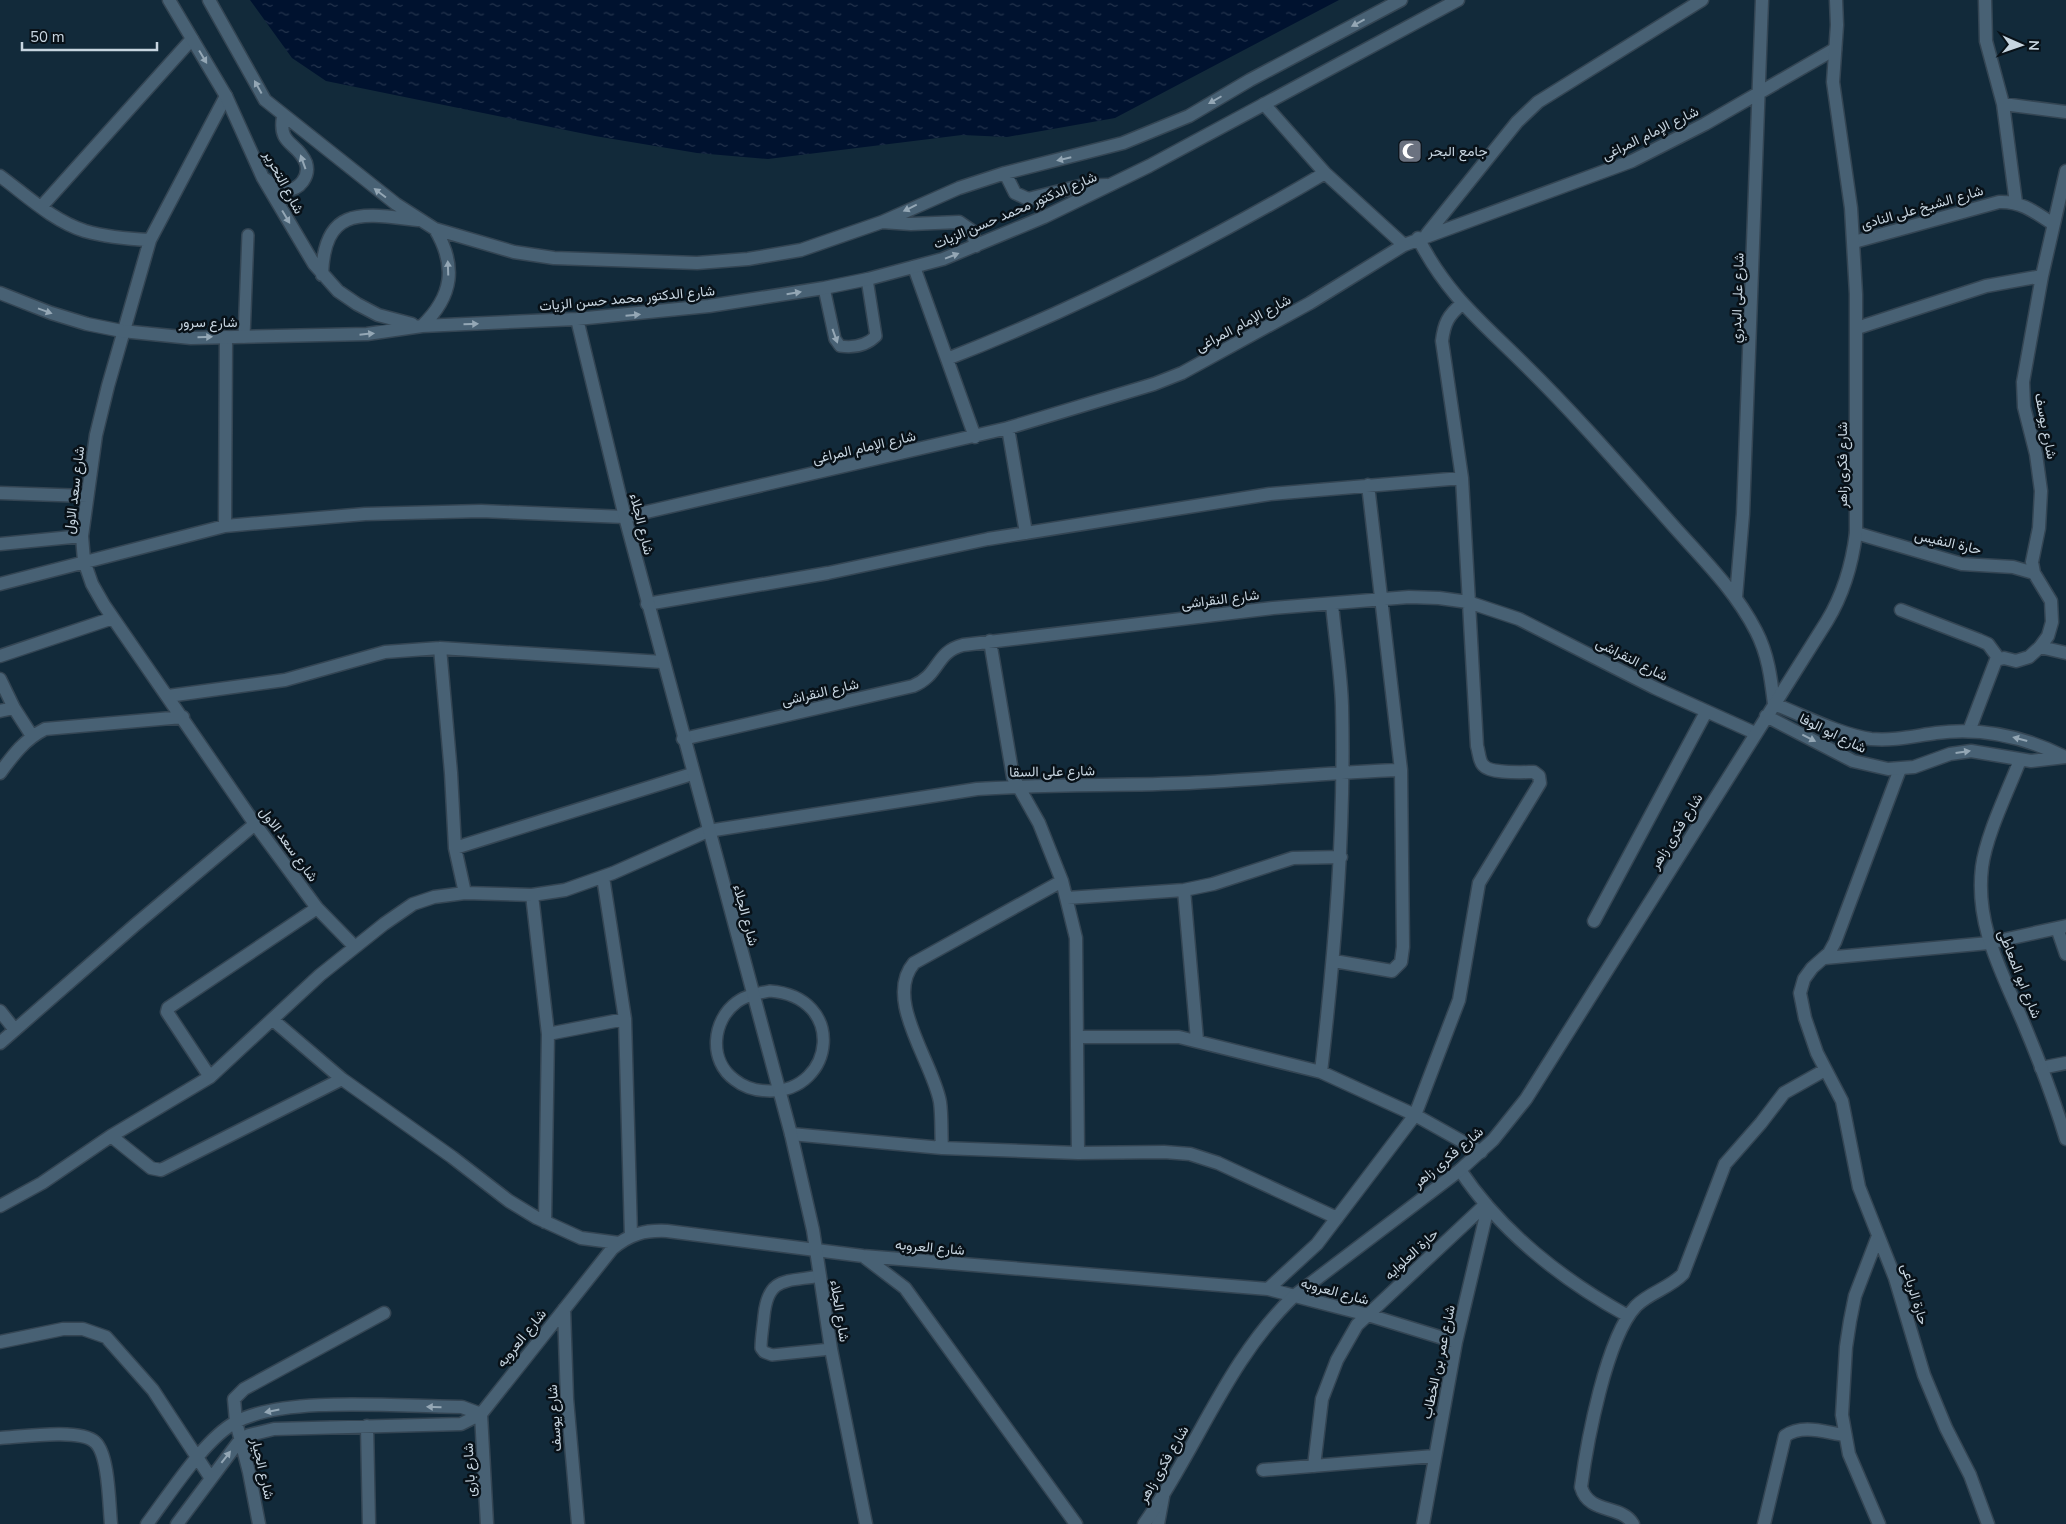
<svg xmlns="http://www.w3.org/2000/svg" width="2066" height="1524" font-family="'Nunito Sans',Vazirmatn,sans-serif">
<style>
.water{fill:url(#water-ripples)}
.lines{fill:none;stroke-linecap:round;stroke-linejoin:round}
.service-casing{stroke:#344553;stroke-width:14}
.minor-casing{stroke:#344553;stroke-width:15}
.tertiary-casing{stroke:#344553;stroke-width:15}
.service{stroke:#486174;stroke-width:11}
.minor{stroke:#486174;stroke-width:12}
.tertiary{stroke:#486174;stroke-width:12}
.oneway{fill:#94a7b5}
.labels{text-anchor:middle;stroke-width:5;stroke-linejoin:round;paint-order:stroke}
.street-label{font-size:14px;fill:#c7d5e0;stroke:#081118}
.poi-label{font-size:14px;fill:#c7d5e0;stroke:#081118;text-anchor:start}
</style>
<defs>
<pattern id="water-ripples" width="26" height="14" patternUnits="userSpaceOnUse" patternTransform="scale(1.25)"><rect width="26" height="14" fill="#00122f"/><path d="M2 4q2-2 4 0t4 0M15 11q2-2 4 0t4 0" fill="none" stroke="#24344d"/></pattern>
</defs>
<rect width="100%" height="100%" fill="#122a3a"/>
<path class="water" d="M 250,0 L 1339,0 L 1115,118 L 1007,137 L 962,135 L 768,159 L 697,153 L 595,136 L 326,81 L 292,58 Z"/>
<g class="lines">
<g class="service-casing">
<path id="service" d="M 824,288 L 835,339 L 840,346 C 854,348 866,346 876,336 L 867,279
M 244,337 L 248,235
M 770,991 C 847,997 835,1091 770,1091 C 758,1091 745,1088 735,1080 C 708,1061 712,1020 737,1002 C 746,995 759,993 770,991 Z
M 820,1276 C 786,1282 768,1276 764,1316 C 763,1327 761,1338 761,1348 L 764,1352 L 772,1355 L 831,1349"/>
</g>
<g class="minor-casing">
<path id="minor" d="M 1985,0 L 1986,41 L 2003,104 L 2016,203
M 226,96 L 150,240 L 108,386 L 96,435 L 82,536 L 84,561 L 92,584 L 104,605 L 255,824 L 317,908 L 355,947
M 1264,104 L 1325,173 L 1404,245
M 2003,104 L 2066,112
M 0,176 C 26,195 53,221 85,231 C 106,237 128,239 150,240
M 41,207 L 192,39
M 1427,234 L 1517,122 L 1538,102 L 1702,0
M 1418,238 C 1447,295 1481,321 1525,365 C 1578,417 1627,474 1677,530 C 1705,561 1736,592 1756,631 C 1768,654 1771,678 1774,704
M 1854,242 L 1999,202 C 2021,201 2035,212 2053,224
M 914,267 L 975,437
M 1857,328 L 1986,286 L 2042,276
M 947,359 C 1078,308 1204,244 1325,173
M 1008,428 L 1026,533
M 0,493 L 87,496
M 225,526 L 226,337
M 1856,533 L 1962,564 L 2013,567 L 2034,573
M 0,544 L 82,536
M 0,584 L 225,526 L 365,514 L 481,511 L 625,517 L 1008,428 L 1154,384 L 1182,373 L 1310,303 L 1404,245 L 1632,161 L 1705,124 L 1835,49
M 1736,597 L 1743,514 L 1762,0
M 647,604 L 828,573 L 988,539 L 1270,494 L 1462,478
M 1901,610 L 1979,640 L 1988,644 L 1999,659
M 990,641 L 1013,777 L 1039,823 L 1062,881 L 1076,938 L 1078,1153
M 2040,647 L 2066,653
M 440,648 L 451,773 L 455,848 L 465,893
M 0,656 L 113,618
M 0,679 L 14,708 L 32,736
M 168,696 L 285,680 L 385,652 L 440,648 L 663,662
M 0,711 L 14,708
M 1969,731 L 1996,660 L 2004,658 L 2016,661 L 2029,657 L 2040,647 L 2048,636 L 2052,622 L 2051,601 L 2034,573 L 2032,562 L 2039,528 L 2041,491 L 2036,454 L 2024,407 L 2023,382 L 2042,276 L 2066,171
M 683,739 L 913,686 C 940,675 935,652 963,645 L 1273,608 L 1409,597 L 1439,598 L 1468,602 L 1519,619 L 1655,688 L 1755,733
M 1900,769 L 1835,942 L 1829,953 L 1812,968 L 1804,979 L 1800,993 L 1805,1018 L 1817,1053 L 1842,1101 L 1859,1187 L 1895,1278 L 1924,1375 L 1946,1428 L 1970,1475 L 1988,1524
M 0,773 C 13,755 25,739 45,729 L 183,717
M 455,848 L 692,774
M 603,877 L 625,1019 L 631,1236
M 1184,890 L 1197,1040
M 532,895 L 548,1034 L 545,1222
M 1067,898 L 1184,890 L 1213,884 L 1293,858 L 1341,857
M 1594,921 L 1706,712
M 2057,928 L 2066,954
M 1825,958 L 1989,943 L 2066,926
M 1334,961 L 1392,971 L 1401,962 L 1403,947 L 1401,770 L 1368,485
M 0,1011 L 15,1030
M 273,1020 L 342,1079 L 452,1157 L 509,1201 L 537,1218 L 581,1238 L 619,1243
M 548,1034 L 625,1019
M 1078,1037 L 1179,1037 L 1321,1072 L 1415,1115 L 1481,1152
M 0,1043 L 135,925 L 255,824
M 2041,1068 L 2066,1063
M 1321,1072 C 1335,950 1345,829 1342,706 C 1341,672 1335,638 1332,604
M 210,1077 L 167,1012 L 168,1008 L 317,908
M 791,1134 L 942,1148 L 1078,1153 L 1164,1152 L 1190,1154 L 1218,1163 L 1337,1218
M 111,1136 L 151,1168 L 161,1170 L 342,1079
M 942,1148 C 941,1133 942,1116 940,1102 C 933,1062 883,999 914,963 L 1062,881
M 1460,1170 C 1501,1232 1564,1281 1628,1316
M 0,1206 L 42,1183 L 111,1136 L 210,1077 L 320,975 L 384,924 L 413,904 L 434,897 L 465,893 L 532,895 L 565,890 L 613,873 L 708,831 L 977,789 C 1048,784 1119,786 1189,783 C 1260,780 1330,772 1401,770
M 1878,1236 L 1855,1296 L 1850,1321 L 1846,1347 L 1842,1415 L 1849,1454 L 1879,1524
M 863,1256 L 905,1288 L 1076,1524
M 1268,1289 L 1317,1244 L 1415,1115 L 1459,1000 L 1479,883 L 1540,783 L 1539,776 L 1534,772 C 1523,772 1490,774 1483,765 C 1479,761 1479,752 1477,746 L 1462,478 L 1442,341 C 1444,324 1448,315 1462,304
M 564,1309 L 567,1399 L 578,1524
M 0,1342 L 63,1329 L 83,1329 L 106,1337 L 153,1390 L 210,1477
M 481,1414 L 487,1524
M 367,1426 L 369,1524
M 0,1438 C 20,1437 80,1428 95,1442 C 109,1454 109,1505 111,1524
M 1314,1466 L 1322,1399 L 1337,1360 L 1357,1325 L 1486,1204
M 1263,1470 L 1434,1456
M 147,1524 C 169,1495 205,1438 236,1422 C 286,1395 404,1407 462,1407 L 481,1414
M 177,1524 L 240,1440 L 249,1435 L 274,1429 L 461,1424 L 481,1414 L 612,1249 C 629,1234 645,1230 667,1231 L 863,1256 L 1268,1289 L 1368,1315 L 1456,1342
M 259,1524 L 249,1472 L 236,1422 L 234,1399 L 244,1389 L 384,1313
M 1158,1524 L 1163,1497
M 1423,1524 L 1456,1342 L 1488,1207
M 1633,1524 C 1621,1504 1589,1515 1581,1487 C 1587,1442 1606,1338 1636,1306 C 1650,1292 1670,1288 1683,1274 L 1725,1164 L 1761,1123 L 1784,1093 L 1825,1070
M 1764,1524 L 1785,1436 C 1802,1424 1824,1432 1844,1435"/>
</g>
<g class="tertiary-casing">
<path id="tertiary" d="M 169,0 L 226,96 L 263,178 L 314,264 L 338,291 L 357,304 L 378,315 L 412,324
M 209,0 L 265,100 L 396,204 L 435,229 L 514,252 L 554,258 L 697,263 L 748,259 L 801,250 L 882,222 L 959,188 L 1005,173 L 1123,143 L 1189,116 L 1250,80 L 1401,0
M 1005,173 L 1015,193 L 1028,199 L 1080,186 L 1107,185
M 265,179 C 271,183 278,189 286,190 C 300,190 310,176 306,163 C 298,142 278,146 283,117
M 882,222 L 911,224 L 959,222 L 972,231 L 976,246
M 322,275 C 324,204 364,214 418,220
M 0,293 L 51,313 L 87,324 L 122,331 L 191,338 L 367,334 L 422,326 L 577,319 L 709,306 L 824,288 L 868,279 L 943,259 L 1044,217 L 1149,166 L 1458,0
M 577,319 L 625,517 L 791,1134 L 813,1230 L 831,1349 L 866,1524
M 422,326 C 453,296 457,266 435,229
M 1774,704 C 1805,716 1838,734 1871,739 C 1894,741 1914,736 1936,733 C 1981,727 2025,737 2065,757
M 1766,716 L 1853,761 L 1888,769 L 1914,767 L 1950,754 L 1971,751 L 2031,761 L 2066,757
M 2020,760 C 2008,791 1986,835 1982,867 C 1975,925 2001,970 2023,1022 C 2039,1060 2054,1099 2066,1139
M 1144,1524 C 1197,1449 1227,1360 1294,1296 L 1460,1170 L 1493,1140 L 1526,1099 L 1827,621 C 1844,593 1852,565 1856,533 L 1856,294 L 1851,208 L 1833,82 L 1837,25 L 1836,0"/>
</g>
<use href="#service" class="service"/>
<use href="#minor" class="minor"/>
<use href="#tertiary" class="tertiary"/>
</g>
<defs><path id="oneway-solid" d="M-6-.8H1V-3.2L6.5 0L1 3.2V.8H-6Z" transform="scale(1.25)"/></defs>
<g class="oneway">
<use href="#oneway-solid" transform="translate(1358 23) rotate(152)"/>
<use href="#oneway-solid" transform="translate(203 57) rotate(59)"/>
<use href="#oneway-solid" transform="translate(258 87) rotate(-119)"/>
<use href="#oneway-solid" transform="translate(1215 100) rotate(150)"/>
<use href="#oneway-solid" transform="translate(1064 159) rotate(167)"/>
<use href="#oneway-solid" transform="translate(303 162) rotate(-110)"/>
<use href="#oneway-solid" transform="translate(380 193) rotate(-143)"/>
<use href="#oneway-solid" transform="translate(910 208) rotate(154)"/>
<use href="#oneway-solid" transform="translate(286 217) rotate(59)"/>
<use href="#oneway-solid" transform="translate(952 256) rotate(-21)"/>
<use href="#oneway-solid" transform="translate(448 268) rotate(-92)"/>
<use href="#oneway-solid" transform="translate(794 293) rotate(-9)"/>
<use href="#oneway-solid" transform="translate(45 311) rotate(20)"/>
<use href="#oneway-solid" transform="translate(633 315) rotate(-5)"/>
<use href="#oneway-solid" transform="translate(471 324) rotate(-2)"/>
<use href="#oneway-solid" transform="translate(367 334) rotate(-6)"/>
<use href="#oneway-solid" transform="translate(835 336) rotate(70)"/>
<use href="#oneway-solid" transform="translate(205 337) rotate(-1)"/>
<use href="#oneway-solid" transform="translate(1809 738) rotate(27)"/>
<use href="#oneway-solid" transform="translate(2020 739) rotate(-165)"/>
<use href="#oneway-solid" transform="translate(1963 752) rotate(-8)"/>
<use href="#oneway-solid" transform="translate(434 1407) rotate(-179)"/>
<use href="#oneway-solid" transform="translate(272 1411) rotate(169)"/>
<use href="#oneway-solid" transform="translate(226 1457) rotate(-52)"/>
</g>
<defs>
<g id="mosque-square" transform="scale(1.25)"><rect x="-9" y="-9" width="18" height="18" rx="4" fill="#6b7280" stroke="#081118"/><path d="M3.5-4.9A6 6 0 1 0 3.5 4.9A5 5 0 1 1 3.5-4.9Z" fill="#fff"/></g>
</defs>
<g fill-rule="evenodd">
<use href="#mosque-square" x="1410" y="151"/>
</g>
<g class="labels">
<g class="street-label">
<text transform="translate(1650 133) rotate(-26)" y="5">شارع الإمام المراغى</text>
<text transform="translate(284 182) rotate(62)" y="5">شارع التحرير</text>
<text transform="translate(1922 207) rotate(-16)" y="5">شارع الشيخ على النادى</text>
<text transform="translate(1015 210) rotate(-23)" y="5">شارع الدكتور محمد حسن الزيات</text>
<text transform="translate(627 298) rotate(-5)" y="5">شارع الدكتور محمد حسن الزيات</text>
<text transform="translate(1737 298) rotate(-88)" y="5">شارع على البدري</text>
<text x="208" y="327">شارع سرور</text>
<text transform="translate(1243 323) rotate(-28)" y="5">شارع الإمام المراغى</text>
<text transform="translate(2046 426) rotate(79)" y="5">شارع يوسف</text>
<text transform="translate(864 447) rotate(-13)" y="5">شارع الإمام المراغى</text>
<text transform="translate(1842 465) rotate(-90)" y="5">شارع فكرى زاهر</text>
<text transform="translate(74 490) rotate(-83)" y="5">شارع سعد الاول</text>
<text transform="translate(642 524) rotate(76)" y="5">شارع الجلاء</text>
<text transform="translate(1948 542) rotate(13)" y="5">حارة النفيس</text>
<text transform="translate(1220 599) rotate(-7)" y="5">شارع النقراشى</text>
<text transform="translate(1632 659) rotate(27)" y="5">شارع النقراشى</text>
<text transform="translate(820 692) rotate(-13)" y="5">شارع النقراشى</text>
<text transform="translate(1833 733) rotate(26)" y="5">شارع ابو الوفا</text>
<text transform="translate(1052 771) rotate(-1)" y="5">شارع على السقا</text>
<text transform="translate(1676 831) rotate(-58)" y="5">شارع فكرى زاهر</text>
<text transform="translate(289 844) rotate(54)" y="5">شارع سعد الاول</text>
<text transform="translate(746 915) rotate(75)" y="5">شارع الجلاء</text>
<text transform="translate(2020 974) rotate(68)" y="5">شارع ابو المعاطى</text>
<text transform="translate(1448 1157) rotate(-40)" y="5">شارع فكرى زاهر</text>
<text transform="translate(930 1247) rotate(5)" y="5">شارع العروبه</text>
<text transform="translate(1411 1254) rotate(-43)" y="5">حارة العلوايه</text>
<text transform="translate(1335 1291) rotate(15)" y="5">شارع العروبه</text>
<text transform="translate(1915 1294) rotate(73)" y="5">حارة الرباعى</text>
<text transform="translate(840 1311) rotate(81)" y="5">شارع الجلاء</text>
<text transform="translate(521 1338) rotate(-51)" y="5">شارع العروبه</text>
<text transform="translate(1438 1362) rotate(-78)" y="5">شارع عمر بن الخطاب</text>
<text transform="translate(554 1418) rotate(-94)" y="5">شارع يوسف</text>
<text transform="translate(1163 1464) rotate(-60)" y="5">شارع فكرى زاهر</text>
<text transform="translate(263 1469) rotate(77)" y="5">شارع الجيار</text>
<text transform="translate(469 1470) rotate(-93)" y="5">شارع بارى</text>
</g>
<g class="poi-label">
<text x="1428" y="156">جامع البحر</text>
</g>
</g>
<g transform="translate(2021 45) rotate(92)" stroke="#081118" stroke-width="4" paint-order="stroke">
<path d="M0-4L9 19L0 12L-9 19Z" fill="#c7d5e0"/>
<text y="-8" font-size="14" font-weight="bold" text-anchor="middle" fill="#c7d5e0">N</text>
</g>
<path d="M22 42v8h135v-8" fill="none" stroke="#c7d5e0" stroke-width="2.5"/>
<text x="30" y="42" font-size="15" fill="#c7d5e0" stroke="#081118" stroke-width="4" paint-order="stroke">50 m</text>
</svg>
